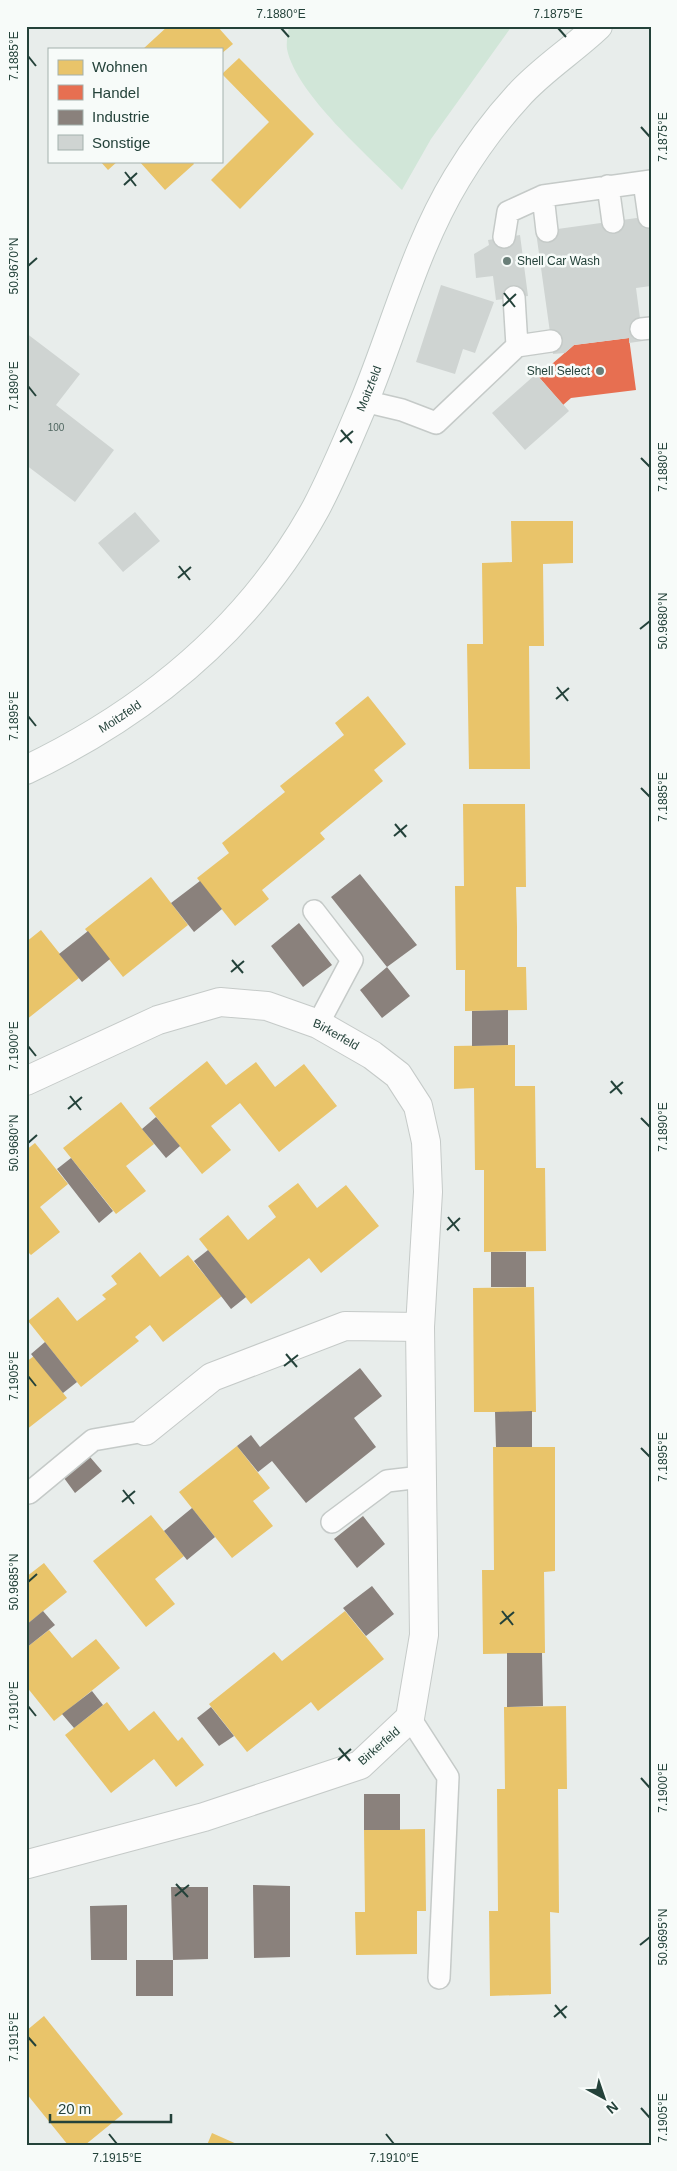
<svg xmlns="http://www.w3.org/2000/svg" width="677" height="2171" font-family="Helvetica,sans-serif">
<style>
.green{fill:#d1e6d8}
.homes{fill:#e9c46a}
.shops{fill:#e76f51}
.industry{fill:#8a817c}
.building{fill:#cfd4d2}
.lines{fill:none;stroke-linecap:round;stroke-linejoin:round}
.lane-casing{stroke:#c5cac8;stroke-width:24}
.street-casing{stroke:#c5cac8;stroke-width:30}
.secondary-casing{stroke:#c3cbc8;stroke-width:30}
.lane{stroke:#fcfcfc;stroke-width:21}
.street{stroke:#fcfcfc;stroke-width:28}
.secondary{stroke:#fcfcfc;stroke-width:28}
.ticks{fill:none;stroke:#24423a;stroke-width:2}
.poi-dot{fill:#697e78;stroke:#f7fbf9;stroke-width:2}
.labels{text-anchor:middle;stroke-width:5;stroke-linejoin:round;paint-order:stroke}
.number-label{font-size:10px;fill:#506761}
.poi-label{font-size:12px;fill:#24423a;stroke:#f7fbf9;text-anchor:start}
.street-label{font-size:12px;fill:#24423a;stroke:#f7fbf9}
.neatline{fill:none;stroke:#24423a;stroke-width:2}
.ticks-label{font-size:12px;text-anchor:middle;fill:#24423a}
</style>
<rect width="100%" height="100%" fill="#e8edeb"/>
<path class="green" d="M 289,26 L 512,26 L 431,139 L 402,190 C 369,156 296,94 287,49 C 286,42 288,33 289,26 Z"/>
<path class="homes" d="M 168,26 L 217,26 L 233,44 L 221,54 L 221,49 L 143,49 Z
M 239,58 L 314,134 L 240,209 L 211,180 L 269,122 L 222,74 Z
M 100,161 L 118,161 L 108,170 Z
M 139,161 L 192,161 L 194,164 L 165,190 Z
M 511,521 L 573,521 L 573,563 L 543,564 L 544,646 L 529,646 L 530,769 L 469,769 L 467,644 L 483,644 L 482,563 L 512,562 Z
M 368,696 L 406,744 L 374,770 L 383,781 L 320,833 L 325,839 L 262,890 L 269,899 L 235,926 L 197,878 L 229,853 L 222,843 L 285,792 L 280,786 L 344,735 L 335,723 Z
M 463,804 L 525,804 L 526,887 L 516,887 L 517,927 L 517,967 L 526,967 L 527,1010 L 465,1011 L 465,970 L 456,970 L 455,886 L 464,886 Z
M 151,877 L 188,925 L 123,977 L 85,929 Z
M 41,930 L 79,978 L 26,1020 L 26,942 Z
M 515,1045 L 515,1086 L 535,1086 L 536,1168 L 545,1168 L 546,1251 L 484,1252 L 484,1170 L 475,1170 L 474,1088 L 454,1089 L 454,1046 Z
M 207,1061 L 226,1085 L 256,1062 L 275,1087 L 304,1064 L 337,1106 L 279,1152 L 240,1103 L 211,1126 L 231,1150 L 202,1174 L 149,1108 Z
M 121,1102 L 154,1144 L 126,1166 L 146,1191 L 116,1214 L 63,1148 Z
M 35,1143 L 68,1184 L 40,1207 L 60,1232 L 31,1255 L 26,1250 L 26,1150 Z
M 298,1183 L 317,1208 L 346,1185 L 379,1226 L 321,1273 L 309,1258 L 251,1304 L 199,1239 L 228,1215 L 248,1240 L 276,1217 L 268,1206 Z
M 140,1252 L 160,1277 L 188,1255 L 222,1296 L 163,1342 L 150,1325 L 135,1337 L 139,1341 L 81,1387 L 28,1321 L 58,1297 L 77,1321 L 106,1299 L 102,1295 L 117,1284 L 111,1276 Z
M 534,1287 L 536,1412 L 474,1412 L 473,1288 Z
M 34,1356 L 67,1398 L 26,1430 L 26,1362 Z
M 237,1446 L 270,1488 L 253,1501 L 273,1526 L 232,1558 L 179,1492 Z
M 493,1447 L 555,1447 L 555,1571 L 544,1572 L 545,1653 L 483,1654 L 482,1570 L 494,1570 Z
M 151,1515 L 184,1556 L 155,1579 L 175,1604 L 146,1627 L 93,1561 Z
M 44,1563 L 67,1592 L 26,1625 L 26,1577 Z
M 345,1611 L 384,1659 L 318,1711 L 311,1702 L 247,1752 L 209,1704 L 274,1652 L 282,1661 Z
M 49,1630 L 72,1658 L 96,1639 L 120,1668 L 54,1721 L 26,1686 L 26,1648 Z
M 107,1702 L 129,1731 L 154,1711 L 178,1741 L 182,1737 L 204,1765 L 176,1787 L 154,1759 L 111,1793 L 65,1735 Z
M 566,1706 L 567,1789 L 558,1789 L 559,1913 L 550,1912 L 551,1994 L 490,1996 L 489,1911 L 498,1911 L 497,1789 L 505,1789 L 504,1707 Z
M 425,1829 L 426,1911 L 417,1911 L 417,1954 L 356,1955 L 355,1912 L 365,1912 L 364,1830 Z
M 44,2016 L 123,2114 L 85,2145 L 68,2145 L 26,2093 L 26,2031 Z
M 212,2133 L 239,2145 L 207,2145 Z"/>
<path class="shops" d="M 629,338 L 636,390 L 571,398 L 563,405 L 538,376 L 574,345 Z"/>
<path class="industry" d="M 360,874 L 417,945 L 387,967 L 331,897 Z
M 200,881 L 222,909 L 194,932 L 171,903 Z
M 299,923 L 332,965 L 303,987 L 271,946 Z
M 88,931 L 110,959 L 82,982 L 59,954 Z
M 387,967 L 410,996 L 382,1018 L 360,990 Z
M 508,1010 L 508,1045 L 472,1046 L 472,1011 Z
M 156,1117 L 180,1146 L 166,1158 L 142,1129 Z
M 71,1158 L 113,1211 L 99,1223 L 57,1169 Z
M 208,1250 L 246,1297 L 231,1309 L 194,1261 Z
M 491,1252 L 526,1252 L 526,1287 L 491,1287 Z
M 45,1342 L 77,1382 L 63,1393 L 31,1354 Z
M 360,1368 L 382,1396 L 354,1418 L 376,1447 L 306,1503 L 272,1461 L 258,1472 L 237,1446 L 251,1435 L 260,1447 Z
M 532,1411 L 532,1447 L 496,1447 L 495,1412 Z
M 90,1457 L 102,1471 L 75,1493 L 64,1478 Z
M 192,1508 L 215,1537 L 187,1560 L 164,1531 Z
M 363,1516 L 385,1544 L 357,1568 L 334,1539 Z
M 372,1586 L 394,1614 L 366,1636 L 343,1608 Z
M 43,1611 L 55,1625 L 26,1648 L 26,1625 Z
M 507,1653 L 542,1653 L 543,1706 L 507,1707 Z
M 92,1691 L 103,1705 L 74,1728 L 62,1714 Z
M 211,1707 L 234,1736 L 219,1746 L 197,1718 Z
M 364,1794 L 400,1794 L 400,1830 L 364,1830 Z
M 253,1885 L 290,1886 L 290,1957 L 254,1958 Z
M 171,1887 L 208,1887 L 208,1959 L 173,1960 Z
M 127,1905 L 127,1960 L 91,1960 L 90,1906 Z
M 136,1960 L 173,1960 L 173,1996 L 136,1996 Z"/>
<path class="building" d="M 651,216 L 651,286 L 636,288 L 643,341 L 629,343 L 629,338 L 574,345 L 565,353 L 553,354 L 536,232 Z
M 520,235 L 528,296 L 496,300 L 493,276 L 476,278 L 474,254 L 489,245 L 488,240 Z
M 441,285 L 494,302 L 475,353 L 463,349 L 455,374 L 416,362 Z
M 26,333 L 80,374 L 56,405 L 114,450 L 75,502 L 26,465 Z
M 536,374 L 569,411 L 525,450 L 492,413 Z
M 135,512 L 160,541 L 123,572 L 98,543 Z"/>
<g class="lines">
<g class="lane-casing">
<path id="lane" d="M 644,182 L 649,217
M 608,186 L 613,222
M 547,231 L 543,196 L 651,181
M 504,237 L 508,212 L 543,196
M 514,297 L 517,346
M 641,329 L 651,328
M 364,401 L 402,410 L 436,423 L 517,346 L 551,341
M 314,911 L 352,960 L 318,1024
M 29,1493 L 93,1440 L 145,1431
M 332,1522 L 387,1481 L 421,1477
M 410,1718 L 448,1777 L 439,1978"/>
</g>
<g class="street-casing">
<g id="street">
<path id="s1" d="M 26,1081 L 158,1020 L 220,1002 L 267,1006 L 318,1024 L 372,1055 L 398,1075 L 418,1106 L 426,1142 L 428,1192 L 420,1327 L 424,1635 L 410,1718 L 360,1765 L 204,1817 L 28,1864"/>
<path d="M 145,1431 L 212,1377 L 345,1326 L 420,1327"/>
</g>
</g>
<g class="secondary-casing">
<g id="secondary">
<path id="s2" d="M 26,770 C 149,711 250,628 316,508 C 334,474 349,437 364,402 C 395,327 415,247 457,178 C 474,150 495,121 518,96 C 541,70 573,50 598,26"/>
</g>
</g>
<use href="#lane" class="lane"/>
<use href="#street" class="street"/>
<use href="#secondary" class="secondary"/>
</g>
<path class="ticks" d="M 281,28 L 289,37M 558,28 L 566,37M 28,56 L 36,66M 641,127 L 650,137M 125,172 L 136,186M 124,185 L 137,173M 28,266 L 37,258M 504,293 L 515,307M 503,306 L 516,294M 28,386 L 36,396M 341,430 L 352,443M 340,442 L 353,431M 641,458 L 650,467M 179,566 L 190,580M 178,578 L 191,567M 640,629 L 650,621M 557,687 L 568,701M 556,699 L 569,688M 28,716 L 36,726M 641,788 L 650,797M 395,824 L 406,837M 394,836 L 407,825M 232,960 L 243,973M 231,972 L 244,961M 28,1046 L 36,1056M 611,1081 L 622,1094M 610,1093 L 623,1082M 70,1096 L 81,1110M 68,1109 L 82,1097M 641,1118 L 650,1127M 28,1143 L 37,1135M 448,1217 L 459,1231M 447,1230 L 460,1218M 286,1354 L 297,1367M 284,1366 L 298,1355M 28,1376 L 36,1386M 641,1448 L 650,1457M 123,1490 L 134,1504M 122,1502 L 135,1491M 28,1582 L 37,1574M 502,1611 L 513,1625M 500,1624 L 514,1612M 28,1706 L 36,1716M 339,1748 L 350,1761M 338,1760 L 351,1749M 641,1778 L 650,1788M 176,1884 L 188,1897M 175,1896 L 189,1885M 640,1945 L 650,1937M 555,2005 L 566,2018M 554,2017 L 567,2006M 28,2037 L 36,2046M 641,2108 L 650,2118M 109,2134 L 117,2144M 386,2134 L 394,2144"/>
<g class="poi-dot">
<circle cx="507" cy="261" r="5"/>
<circle cx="600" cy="371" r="5"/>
</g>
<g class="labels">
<g class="number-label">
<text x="56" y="431">100</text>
</g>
<g class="poi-label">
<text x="517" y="265">Shell Car Wash</text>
<text x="590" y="375" text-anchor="end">Shell Select</text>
</g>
<g class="street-label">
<text dy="4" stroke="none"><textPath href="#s2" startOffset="528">Moitzfeld</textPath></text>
<text dy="4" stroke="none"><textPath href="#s2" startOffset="108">Moitzfeld</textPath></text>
<text dy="4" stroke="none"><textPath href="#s1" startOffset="332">Birkerfeld</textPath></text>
<text transform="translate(379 1746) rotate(-41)" y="4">Birkerfeld</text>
</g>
</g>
<rect width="677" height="2171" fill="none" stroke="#f7fbf9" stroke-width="55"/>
<rect x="48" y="48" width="175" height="115" fill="#f7fbf9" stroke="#a3b1ad"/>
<rect x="58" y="60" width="25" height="15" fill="#e9c46a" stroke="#a3b1ad"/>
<text x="92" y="72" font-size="15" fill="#24423a">Wohnen</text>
<rect x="58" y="85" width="25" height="15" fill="#e76f51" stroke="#a3b1ad"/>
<text x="92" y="98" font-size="15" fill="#24423a">Handel</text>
<rect x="58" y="110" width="25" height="15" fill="#8a817c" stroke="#a3b1ad"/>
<text x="92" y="122" font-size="15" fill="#24423a">Industrie</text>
<rect x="58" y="135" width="25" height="15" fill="#cfd4d2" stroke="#a3b1ad"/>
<text x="92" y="148" font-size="15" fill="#24423a">Sonstige</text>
<g transform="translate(604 2098) rotate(140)" stroke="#f7fbf9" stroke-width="4" paint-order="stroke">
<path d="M0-4L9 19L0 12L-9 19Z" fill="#24423a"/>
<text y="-8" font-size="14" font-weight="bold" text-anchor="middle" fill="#24423a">N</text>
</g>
<path d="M50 2114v8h121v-8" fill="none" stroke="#24423a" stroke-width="2.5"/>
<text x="58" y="2114" font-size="15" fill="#24423a" stroke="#f7fbf9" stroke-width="4" paint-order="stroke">20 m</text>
<rect x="28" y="28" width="622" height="2116" class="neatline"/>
<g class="ticks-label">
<text x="281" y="18">7.1880°E</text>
<text x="558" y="18">7.1875°E</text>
<text transform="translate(14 56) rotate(-90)" y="4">7.1885°E</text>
<text transform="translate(663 137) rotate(-90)" y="4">7.1875°E</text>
<text transform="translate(14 266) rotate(-90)" y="4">50.9670°N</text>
<text transform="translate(14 386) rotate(-90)" y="4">7.1890°E</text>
<text transform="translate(663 467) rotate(-90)" y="4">7.1880°E</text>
<text transform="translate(663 621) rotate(-90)" y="4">50.9680°N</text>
<text transform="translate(14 716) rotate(-90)" y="4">7.1895°E</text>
<text transform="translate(663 797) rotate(-90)" y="4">7.1885°E</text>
<text transform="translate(14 1046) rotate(-90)" y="4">7.1900°E</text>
<text transform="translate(663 1127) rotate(-90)" y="4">7.1890°E</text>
<text transform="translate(14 1143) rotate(-90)" y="4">50.9680°N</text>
<text transform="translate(14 1376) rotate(-90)" y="4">7.1905°E</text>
<text transform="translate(663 1457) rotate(-90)" y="4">7.1895°E</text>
<text transform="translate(14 1582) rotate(-90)" y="4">50.9685°N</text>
<text transform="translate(14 1706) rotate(-90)" y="4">7.1910°E</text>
<text transform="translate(663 1788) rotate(-90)" y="4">7.1900°E</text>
<text transform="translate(663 1937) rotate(-90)" y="4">50.9695°N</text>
<text transform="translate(14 2037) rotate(-90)" y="4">7.1915°E</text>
<text transform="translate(663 2118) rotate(-90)" y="4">7.1905°E</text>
<text x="117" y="2162">7.1915°E</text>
<text x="394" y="2162">7.1910°E</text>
</g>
</svg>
